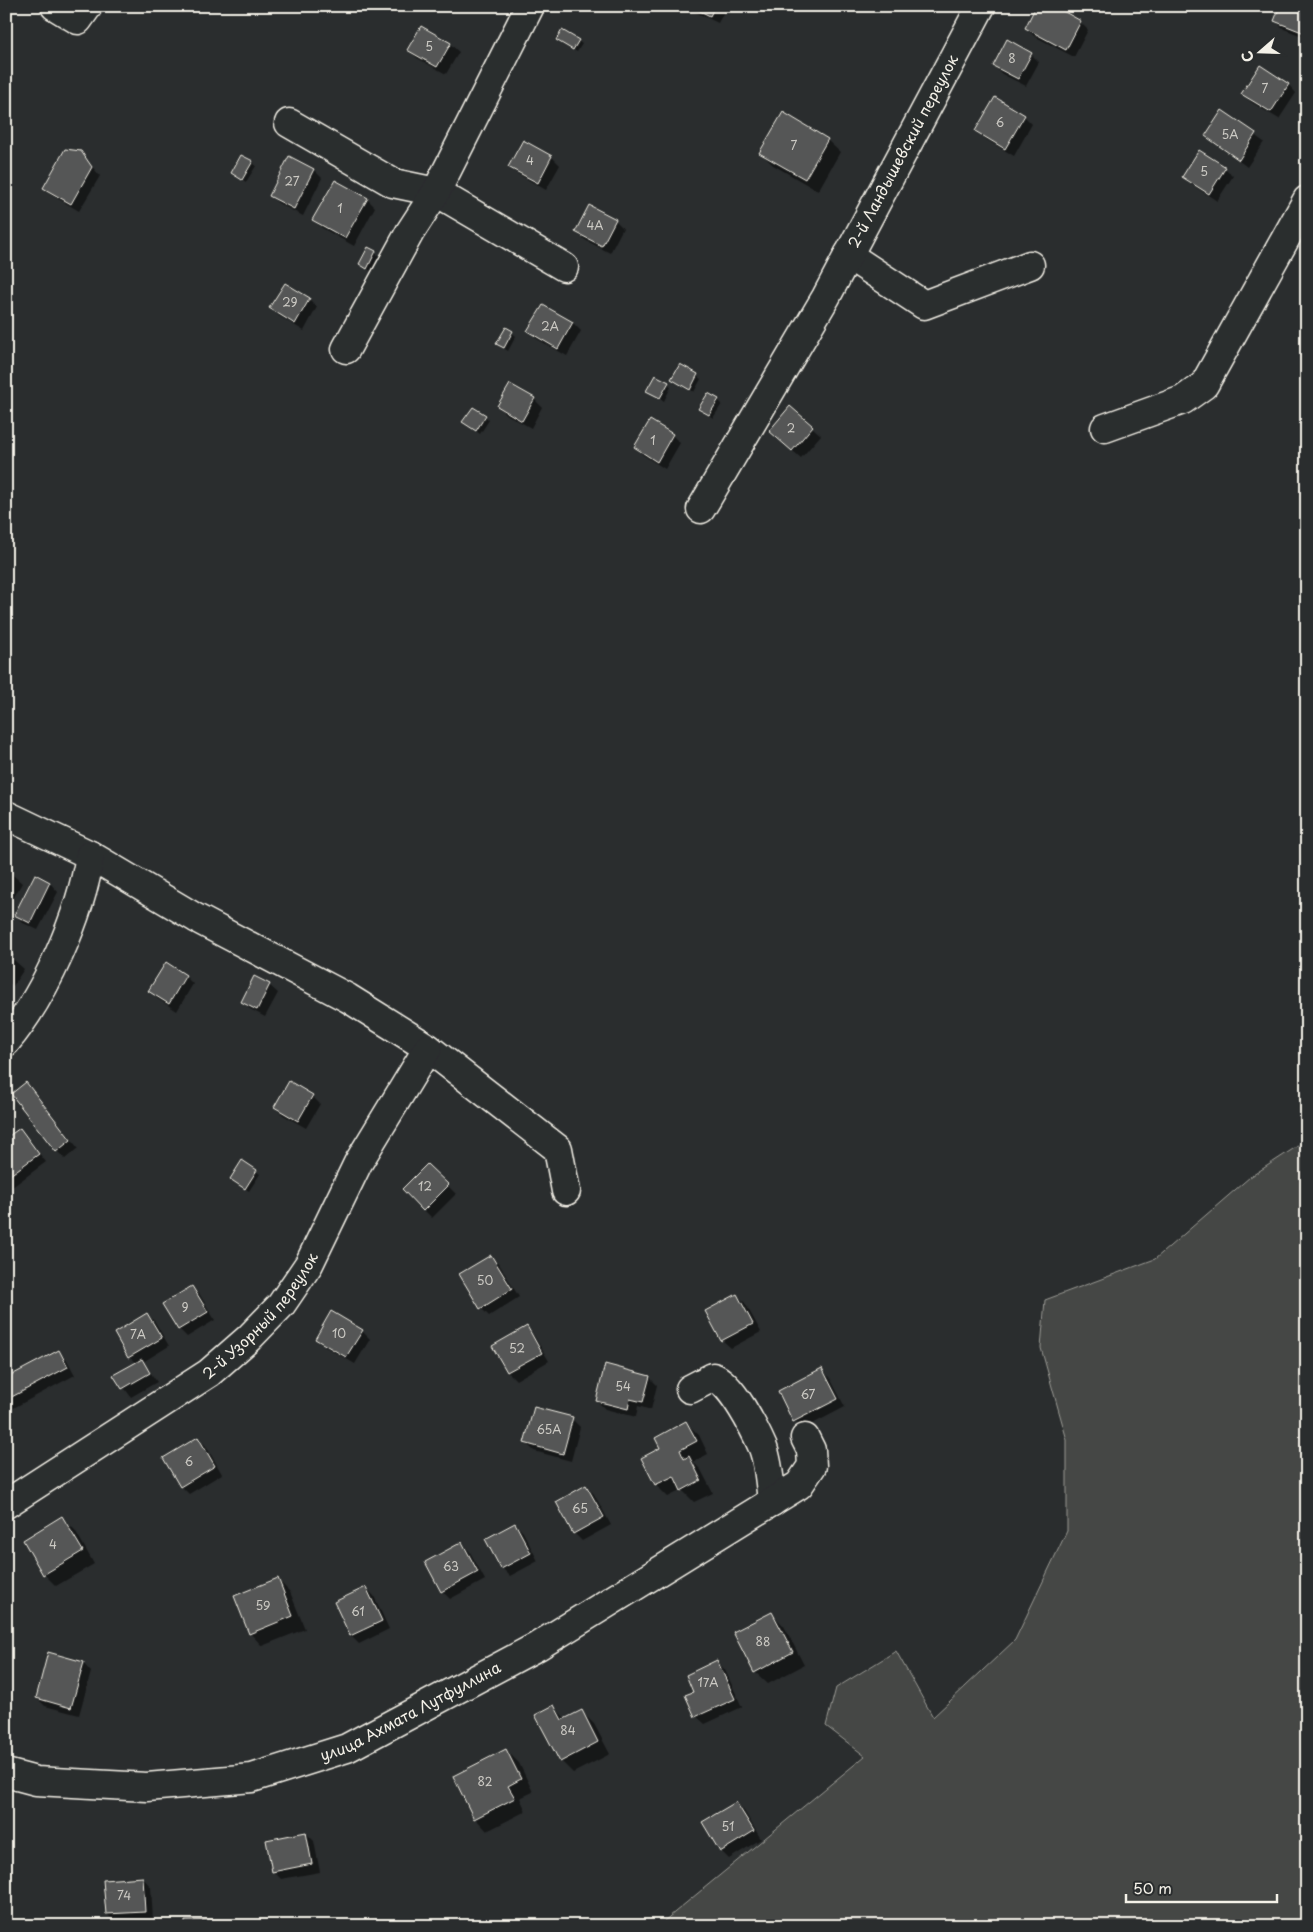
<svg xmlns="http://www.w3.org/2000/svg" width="1313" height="1932" font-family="'Playpen Sans',sans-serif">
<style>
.green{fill:#444645;stroke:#9c9c96}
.shadow{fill:#0007}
.building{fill:#555756;stroke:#f4f1e8}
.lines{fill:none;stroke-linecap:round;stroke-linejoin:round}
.minor-casing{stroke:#f4f1e8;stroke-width:31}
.minor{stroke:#2a2d2e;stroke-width:28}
.labels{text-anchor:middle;stroke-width:4.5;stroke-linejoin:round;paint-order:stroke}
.number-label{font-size:12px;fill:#cccac4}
.street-label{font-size:15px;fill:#f4f1e8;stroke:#2a2d2e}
</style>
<rect width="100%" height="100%" fill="#2a2d2e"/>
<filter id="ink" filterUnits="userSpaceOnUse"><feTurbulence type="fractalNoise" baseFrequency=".02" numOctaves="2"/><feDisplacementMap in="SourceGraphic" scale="10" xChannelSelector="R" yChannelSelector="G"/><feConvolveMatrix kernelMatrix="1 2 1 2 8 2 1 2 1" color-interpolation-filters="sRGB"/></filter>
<g filter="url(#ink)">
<path class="green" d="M 1307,1140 L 1307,1926 L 658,1926 L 865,1756 L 826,1726 L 836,1688 L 896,1651 L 933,1717 L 1015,1640 L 1067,1531 L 1067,1440 L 1041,1348 L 1045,1300 L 1155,1259 L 1250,1177 Z"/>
<path class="shadow" d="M 689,6 L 727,6 L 718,23 L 695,12 Z
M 1307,6 L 1307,38 L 1284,29 L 1276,21 Z
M 1080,22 L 1088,30 L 1074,57 L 1034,36 L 1026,28 Z
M 558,40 L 578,41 L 582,44 L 577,52 Z
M 450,44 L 459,52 L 446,74 L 417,58 L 409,50 Z
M 1031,54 L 1039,62 L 1026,86 L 1002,74 L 994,66 Z
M 1288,84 L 1296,93 L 1279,119 L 1251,102 L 1243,93 Z
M 1222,112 L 1264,142 L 1247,167 L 1206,136 Z
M 1024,116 L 1032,124 L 1014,156 L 984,138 L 976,130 Z
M 827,140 L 840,152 L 818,191 L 773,165 L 761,153 Z
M 523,142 L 552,157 L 560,165 L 546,190 L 518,174 L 510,166 Z
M 80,152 L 100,176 L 79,211 L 52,195 L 44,187 Z
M 290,157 L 314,170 L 322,178 L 303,216 L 278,203 L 270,195 Z
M 252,162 L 256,166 L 246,182 L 233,173 Z
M 1225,168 L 1233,176 L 1217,201 L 1191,184 L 1183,176 Z
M 367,199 L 375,207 L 354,246 L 322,228 L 314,220 Z
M 615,220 L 623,228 L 610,253 L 585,240 L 577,232 Z
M 368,248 L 379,256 L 371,271 L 360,264 Z
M 309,299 L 317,307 L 304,331 L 279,316 L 271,308 Z
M 543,307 L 573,323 L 581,331 L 567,356 L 537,339 L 529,331 Z
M 506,328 L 516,336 L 508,351 L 498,344 Z
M 681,365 L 701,379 L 694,392 L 673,379 Z
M 668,383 L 671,387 L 664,401 L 648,390 Z
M 510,385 L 534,399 L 542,407 L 531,428 L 506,414 L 498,406 Z
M 718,400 L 722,404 L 713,418 L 700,409 Z
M 790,408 L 821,435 L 801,458 L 779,439 Z
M 485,416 L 489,420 L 480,434 L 464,422 Z
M 672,435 L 680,443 L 665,469 L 643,455 L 635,447 Z
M 6,869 L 22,883 L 6,911 Z
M 35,876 L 50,883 L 58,892 L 38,930 L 23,923 L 15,915 Z
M 6,953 L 24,969 L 13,986 L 6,981 Z
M 185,976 L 193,984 L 177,1011 L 158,999 L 150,991 Z
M 255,978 L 269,985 L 278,993 L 265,1017 L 250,1009 L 242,1001 Z
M 26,1083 L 78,1148 L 65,1159 L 57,1151 Z
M 312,1096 L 320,1104 L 306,1128 L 283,1115 L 275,1107 Z
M 20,1130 L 46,1162 L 11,1188 L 6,1183 L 6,1140 Z
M 427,1165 L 456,1194 L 432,1218 L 403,1189 Z
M 256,1171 L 260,1174 L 249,1191 L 235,1182 Z
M 491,1256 L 499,1264 L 519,1297 L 489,1316 L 481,1308 Z
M 192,1287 L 200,1295 L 215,1320 L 187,1337 L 179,1329 Z
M 737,1295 L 745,1303 L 761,1332 L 731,1348 L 722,1340 Z
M 147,1314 L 155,1322 L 169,1346 L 143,1362 L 157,1382 L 131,1397 L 115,1375 L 136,1363 L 129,1357 Z
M 526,1328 L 534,1336 L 549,1361 L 516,1380 L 508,1372 L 493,1346 Z
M 362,1331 L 370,1339 L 355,1364 L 324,1346 L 316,1338 Z
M 59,1352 L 67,1360 L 75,1375 L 6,1412 L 6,1380 Z
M 822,1370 L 830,1378 L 845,1407 L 803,1429 L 794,1421 Z
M 649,1377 L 657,1385 L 651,1410 L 638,1406 L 636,1417 L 605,1409 L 597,1401 Z
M 572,1419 L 580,1427 L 571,1461 L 534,1451 L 526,1443 Z
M 686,1423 L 699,1435 L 708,1454 L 693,1462 L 701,1470 L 713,1493 L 694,1502 L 682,1490 L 668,1497 L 656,1485 L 643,1458 L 662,1449 Z
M 198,1438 L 206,1446 L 222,1474 L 189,1494 L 181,1486 Z
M 586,1486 L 594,1494 L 611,1525 L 582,1541 L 574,1533 Z
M 62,1518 L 75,1530 L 94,1564 L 56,1586 L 44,1574 Z
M 515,1524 L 523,1532 L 538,1561 L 510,1576 L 502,1568 Z
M 462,1543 L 470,1552 L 485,1580 L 450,1599 L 442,1591 Z
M 278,1580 L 290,1592 L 305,1629 L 262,1646 L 250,1633 Z
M 366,1588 L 374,1596 L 389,1629 L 359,1644 L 351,1636 L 336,1603 Z
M 772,1614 L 784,1626 L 804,1665 L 768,1684 L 755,1672 Z
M 717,1662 L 725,1670 L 742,1707 L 705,1724 L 696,1716 L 695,1693 Z
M 83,1663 L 91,1672 L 79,1715 L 45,1706 L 37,1698 Z
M 554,1707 L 566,1719 L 582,1712 L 594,1724 L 610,1754 L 573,1773 L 561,1761 Z
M 506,1750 L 519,1763 L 533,1792 L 520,1798 L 526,1811 L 487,1831 L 475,1818 Z
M 736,1803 L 744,1811 L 761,1839 L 729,1859 L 721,1851 Z
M 306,1833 L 314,1841 L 320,1872 L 281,1879 L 273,1871 Z
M 143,1878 L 151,1887 L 153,1920 L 115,1922 L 107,1914 Z"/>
<path class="building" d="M 690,6 L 715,6 L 710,16 Z
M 1036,6 L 1054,6 L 1081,21 L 1066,50 L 1025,28 Z
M 1280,6 L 1307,6 L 1307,34 L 1274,21 Z
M 421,26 L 451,43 L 437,67 L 407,50 Z
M 562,30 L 579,40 L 573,50 L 556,40 Z
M 1007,39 L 1032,53 L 1018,79 L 993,66 Z
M 1260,65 L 1289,84 L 1271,112 L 1241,94 Z
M 995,97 L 1025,115 L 1005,149 L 975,131 Z
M 1222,110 L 1256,133 L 1239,160 L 1205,136 Z
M 783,112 L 828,139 L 805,179 L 759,153 Z
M 523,140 L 552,156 L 538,183 L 508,167 Z
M 65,149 L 81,151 L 92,167 L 71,204 L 43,188 Z
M 1199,150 L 1226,167 L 1209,194 L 1182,177 Z
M 241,155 L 253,161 L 242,180 L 231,173 Z
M 289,156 L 314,169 L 294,209 L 269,196 Z
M 335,180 L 368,198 L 345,238 L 312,220 Z
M 589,205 L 616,219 L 602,246 L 575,232 Z
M 368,247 L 376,251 L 367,269 L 359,264 Z
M 285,283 L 310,298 L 295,324 L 269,308 Z
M 543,305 L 573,322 L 558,349 L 527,331 Z
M 506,327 L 513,331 L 504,348 L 496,344 Z
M 680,364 L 698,374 L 690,390 L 671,379 Z
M 655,375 L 669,382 L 660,398 L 646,391 Z
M 510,384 L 535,398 L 522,421 L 497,406 Z
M 708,393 L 719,399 L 709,415 L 698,409 Z
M 790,406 L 813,426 L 792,451 L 769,431 Z
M 473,407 L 486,415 L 476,431 L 462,422 Z
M 650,420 L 673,434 L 657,462 L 634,447 Z
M 35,874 L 50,882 L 30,923 L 14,915 Z
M 6,951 L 13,955 L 6,965 Z
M 166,962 L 186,975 L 169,1004 L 148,991 Z
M 254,976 L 270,984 L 257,1010 L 241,1002 Z
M 289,1081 L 313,1095 L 298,1121 L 274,1107 Z
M 26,1082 L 71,1140 L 56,1152 L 11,1094 Z
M 20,1128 L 39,1154 L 6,1178 L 6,1138 Z
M 242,1160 L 257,1170 L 245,1189 L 230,1179 Z
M 427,1164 L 449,1185 L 423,1211 L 402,1189 Z
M 491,1255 L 512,1289 L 480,1309 L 459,1274 Z
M 192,1286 L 208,1312 L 178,1330 L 162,1304 Z
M 737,1294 L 753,1324 L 721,1341 L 705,1311 Z
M 331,1311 L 363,1330 L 346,1357 L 315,1339 Z
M 147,1313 L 162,1338 L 128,1358 L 114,1333 Z
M 527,1326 L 542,1353 L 507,1372 L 492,1346 Z
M 59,1350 L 68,1367 L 6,1400 L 6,1378 Z
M 142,1359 L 150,1373 L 122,1389 L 113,1375 Z
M 605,1364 L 650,1376 L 643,1402 L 630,1399 L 628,1409 L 596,1401 Z
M 822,1368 L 838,1399 L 793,1422 L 778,1391 Z
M 534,1407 L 573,1417 L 563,1454 L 524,1443 Z
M 686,1421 L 697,1441 L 680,1450 L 684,1459 L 689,1456 L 701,1480 L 681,1491 L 674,1476 L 655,1485 L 641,1458 L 660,1448 L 655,1438 Z
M 198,1437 L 215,1466 L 180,1487 L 163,1458 Z
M 586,1485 L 604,1517 L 573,1534 L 556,1502 Z
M 62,1516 L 83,1551 L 43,1575 L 23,1540 Z
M 515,1523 L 531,1553 L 501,1569 L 485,1539 Z
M 462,1542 L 478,1572 L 441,1592 L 425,1562 Z
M 278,1578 L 293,1616 L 249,1634 L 234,1596 Z
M 366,1587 L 382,1621 L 350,1636 L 334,1602 Z
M 772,1612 L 793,1652 L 754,1673 L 733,1632 Z
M 48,1652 L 84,1662 L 71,1708 L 36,1698 Z
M 717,1660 L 735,1699 L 695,1717 L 685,1695 L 693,1692 L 686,1675 Z
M 554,1705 L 562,1720 L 582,1710 L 598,1742 L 560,1762 L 535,1715 Z
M 506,1749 L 521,1779 L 508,1786 L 515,1798 L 474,1819 L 453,1776 Z
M 736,1802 L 754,1831 L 720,1852 L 702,1822 Z
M 306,1832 L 312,1864 L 272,1872 L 266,1840 Z
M 143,1877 L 145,1912 L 106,1914 L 103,1880 Z
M 221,1920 L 221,1926 L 185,1926 L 185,1921 Z"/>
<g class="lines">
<g class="minor-casing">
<g id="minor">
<path d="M 55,6 L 78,20 L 88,6"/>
<path d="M 289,123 L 393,183 L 436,192 L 564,267"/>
<path d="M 848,255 L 924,305 L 1030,265"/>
<path d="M 346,349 L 410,232 L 436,192 L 530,6"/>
<path d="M 1105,428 L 1183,400 L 1204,385 L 1307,200"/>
<path id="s1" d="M 701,509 L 826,297 L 981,6"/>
<path d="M 6,815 L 90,855 L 196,918 L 348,998 L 428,1048 L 558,1149 L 566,1191"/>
<path d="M 6,1042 C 45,996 81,915 90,855"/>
<path d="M 690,1389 L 713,1377 C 732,1383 755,1430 763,1448 C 769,1464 770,1485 772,1502"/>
<path id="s2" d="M 6,1504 L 209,1373 L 249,1338 L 281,1305 L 309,1264 L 358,1163 L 428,1048"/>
<path id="s3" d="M 6,1773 L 36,1781 L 147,1787 L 252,1778 L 347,1748 L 538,1646 L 799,1485 L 812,1466 L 811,1450 L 805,1438"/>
</g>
</g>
<use href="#minor" class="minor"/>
</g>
</g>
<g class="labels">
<g class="number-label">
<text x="429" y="51">5</text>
<text x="1012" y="63">8</text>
<text x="1265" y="93">7</text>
<text x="1000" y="127">6</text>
<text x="1230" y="139">5А</text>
<text x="794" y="150">7</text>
<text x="530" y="165">4</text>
<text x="1204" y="176">5</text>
<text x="292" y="186">27</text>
<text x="340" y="213">1</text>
<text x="595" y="230">4А</text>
<text x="290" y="307">29</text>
<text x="550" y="331">2А</text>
<text x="791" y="433">2</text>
<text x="653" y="445">1</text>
<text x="425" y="1191">12</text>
<text x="485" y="1285">50</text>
<text x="185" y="1312">9</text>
<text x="339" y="1338">10</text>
<text x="138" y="1339">7А</text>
<text x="517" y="1353">52</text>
<text x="623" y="1391">54</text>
<text x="808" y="1399">67</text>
<text x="549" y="1434">65А</text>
<text x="189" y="1466">6</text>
<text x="580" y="1513">65</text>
<text x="53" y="1549">4</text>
<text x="451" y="1571">63</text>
<text x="263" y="1610">59</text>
<text x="358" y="1616">61</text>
<text x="763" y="1646">88</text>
<text x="708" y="1687">17А</text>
<text x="568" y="1735">84</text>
<text x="485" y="1786">82</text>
<text x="728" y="1831">51</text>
<text x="124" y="1900">74</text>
</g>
<g class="street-label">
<text dy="5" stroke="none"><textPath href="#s1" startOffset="411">2-й Ландышевский переулок</textPath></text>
<text dy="5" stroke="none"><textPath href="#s2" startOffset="319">2-й Узорный переулок</textPath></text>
<text dy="5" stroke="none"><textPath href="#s3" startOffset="420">улица Ахмата Лутфуллина</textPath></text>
</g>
</g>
<rect width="1313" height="1932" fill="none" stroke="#2a2d2e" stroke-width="25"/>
<rect x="12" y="12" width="1288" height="1907" fill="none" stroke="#f4f1e8" stroke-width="2" filter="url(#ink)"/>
<g transform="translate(1260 52) rotate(250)" stroke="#2a2d2e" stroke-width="4" paint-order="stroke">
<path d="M0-4L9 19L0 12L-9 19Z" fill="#f4f1e8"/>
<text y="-8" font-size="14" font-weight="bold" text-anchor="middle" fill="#f4f1e8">С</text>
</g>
<path d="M1126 1894v8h151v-8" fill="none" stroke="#f4f1e8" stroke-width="2.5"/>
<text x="1133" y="1894" font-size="15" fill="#f4f1e8" stroke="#2a2d2e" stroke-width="4" paint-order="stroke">50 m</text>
</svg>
